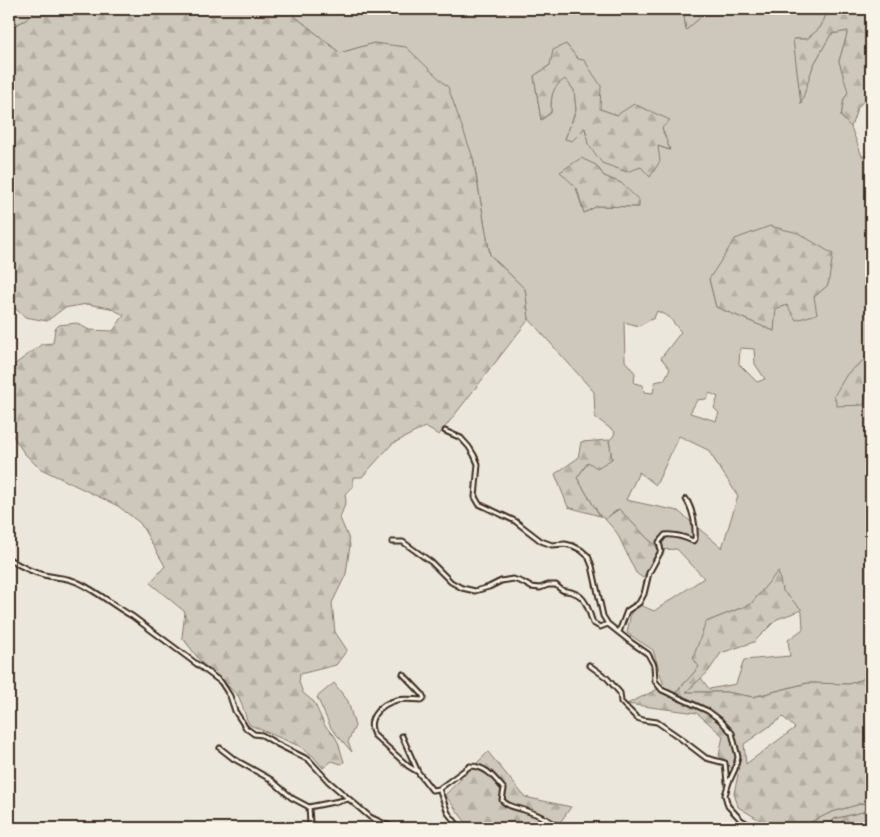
<svg xmlns="http://www.w3.org/2000/svg" width="880" height="837" font-family="'Patrick Hand',sans-serif">
<style>
.grass{fill:#cec8bc;stroke:#84796d;fill-rule:evenodd}
.forest{fill:url(#forest-firs);stroke:#84796d;fill-rule:evenodd}
.lines{fill:none;stroke-linecap:round;stroke-linejoin:round}
.street-casing{stroke:#3b2a1e;stroke-width:7}
.street{stroke:#f7f3e8;stroke-width:3}
</style>
<defs>
<pattern id="forest-firs" width="22" height="20" patternUnits="userSpaceOnUse" patternTransform="scale(1.25)"><rect width="22" height="20" fill="#cec8bc"/><path d="M5 1l3.5 6h-7zM16 11l3.5 6h-7z" fill="#b2aca1"/></pattern>
</defs>
<rect width="100%" height="100%" fill="#ece7dc"/>
<filter id="ink" filterUnits="userSpaceOnUse"><feTurbulence type="fractalNoise" baseFrequency=".02" numOctaves="2"/><feDisplacementMap in="SourceGraphic" scale="10" xChannelSelector="R" yChannelSelector="G"/><feConvolveMatrix kernelMatrix="1 2 1 2 8 2 1 2 1" color-interpolation-filters="sRGB"/></filter>
<g filter="url(#ink)">
<path class="grass" d="M 9,9 L 37,9 L 26,20 L 9,28 Z
M 286,9 L 683,9 L 686,30 L 710,9 L 755,9 L 761,14 L 773,9 L 829,9 L 820,28 L 807,39 L 794,39 L 801,102 L 813,66 L 831,34 L 848,31 L 839,61 L 849,92 L 844,99 L 841,117 L 851,127 L 862,156 L 871,156 L 871,348 L 870,355 L 847,374 L 864,405 L 869,371 L 871,368 L 871,676 L 849,684 L 807,683 L 753,697 L 726,692 L 686,692 L 701,678 L 709,689 L 736,684 L 744,660 L 790,656 L 788,640 L 803,629 L 802,612 L 782,590 L 778,572 L 751,604 L 706,622 L 699,667 L 672,697 L 658,689 L 663,683 L 653,650 L 627,633 L 633,602 L 654,611 L 704,578 L 677,549 L 658,550 L 657,546 L 648,539 L 619,509 L 605,519 L 600,516 L 577,478 L 588,462 L 612,459 L 609,440 L 613,437 L 615,432 L 595,417 L 594,392 L 529,319 L 525,289 L 490,255 L 473,158 L 374,43 L 340,53 ZM 566,44 L 578,59 L 600,109 L 617,115 L 670,120 L 662,128 L 669,150 L 658,146 L 650,176 L 641,167 L 585,128 L 565,139 L 576,110 L 574,90 L 565,78 C 551,89 551,96 551,113 L 541,120 L 534,76 L 550,65 ZM 596,165 L 604,176 L 621,183 L 639,207 L 597,206 L 584,213 L 576,188 ZM 709,279 L 828,285 L 814,297 L 775,309 L 774,331 L 716,307 ZM 657,311 L 669,317 L 681,332 L 661,358 L 670,369 L 664,380 L 655,382 L 653,393 L 644,392 L 643,385 L 634,383 L 635,373 L 625,361 L 624,322 L 639,326 L 654,318 ZM 740,348 L 754,349 L 755,364 L 765,379 L 757,382 L 739,364 ZM 710,393 L 718,397 L 714,408 L 719,413 L 716,421 L 690,413 L 697,400 L 706,399 ZM 679,436 L 708,450 L 738,496 L 722,548 L 678,511 L 626,500 L 639,472 L 656,485 Z
M 334,683 L 348,701 L 355,726 L 348,742 L 352,752 L 331,728 L 317,697 Z
M 871,801 L 871,810 L 834,819 L 827,828 L 798,828 L 832,812 Z"/>
<path class="forest" d="M 37,9 L 286,9 L 340,53 L 374,43 L 406,47 L 448,87 L 473,158 L 490,255 L 525,289 L 529,319 L 439,435 L 425,427 L 392,444 L 362,477 L 353,477 L 353,487 L 345,494 L 346,501 L 340,518 L 348,537 L 350,545 L 346,574 L 332,603 L 335,632 L 347,650 L 336,665 L 300,674 L 299,682 L 303,693 L 314,702 L 325,726 L 334,735 L 338,742 L 344,762 L 341,764 L 332,761 L 323,768 L 313,756 L 299,746 L 250,725 L 247,720 L 239,697 L 227,685 L 201,662 L 182,637 L 185,612 L 150,583 L 165,566 L 140,523 L 118,506 L 39,468 L 24,453 L 9,430 L 9,371 L 14,365 L 42,344 L 53,343 L 55,329 L 59,325 L 77,323 L 89,330 L 113,331 L 124,315 L 110,308 L 87,304 L 64,308 L 47,321 L 25,317 L 9,303 L 9,28 L 26,20 Z
M 683,9 L 710,9 L 686,30 Z
M 829,9 L 871,9 L 871,109 L 864,100 L 857,109 L 851,127 L 841,117 L 844,99 L 848,92 L 839,61 L 848,31 L 831,34 L 813,66 L 801,104 L 793,39 L 807,39 L 820,28 Z
M 566,44 L 578,59 L 584,60 L 601,86 L 600,109 L 617,115 L 634,104 L 670,120 L 662,128 L 670,150 L 658,146 L 660,161 L 650,177 L 641,167 L 627,172 L 602,163 L 588,144 L 585,128 L 572,141 L 565,139 L 576,110 L 574,90 L 565,79 C 551,88 551,97 551,112 L 541,120 L 534,76 L 550,65 L 553,50 Z
M 581,158 L 596,165 L 604,176 L 621,183 L 639,200 L 639,207 L 597,206 L 584,213 L 577,188 L 560,172 Z
M 770,226 L 798,233 L 833,254 L 828,285 L 814,297 L 817,314 L 796,320 L 787,305 L 776,309 L 774,331 L 716,307 L 709,279 L 735,239 Z
M 871,348 L 871,368 L 869,371 L 864,405 L 837,406 L 834,396 L 847,374 L 870,355 Z
M 609,440 L 612,459 L 597,468 L 588,462 L 577,478 L 600,516 L 568,507 L 555,474 L 578,458 L 581,442 Z
M 619,509 L 648,539 L 657,546 L 658,550 L 643,578 L 636,573 L 617,533 L 605,519 Z
M 778,571 L 782,590 L 802,610 L 777,619 L 754,642 L 721,653 L 708,672 L 686,692 L 726,692 L 753,697 L 808,683 L 849,684 L 871,676 L 871,717 L 869,718 L 871,722 L 871,801 L 832,812 L 798,828 L 773,828 L 738,807 L 734,793 L 738,775 L 719,756 L 723,736 L 697,713 L 627,704 L 658,689 L 672,697 L 699,667 L 693,658 L 706,622 L 751,604 ZM 783,717 L 795,728 L 746,764 L 744,744 Z
M 488,752 L 525,797 L 571,807 L 556,828 L 515,828 L 508,827 L 507,828 L 470,828 L 445,795 Z
M 871,810 L 871,828 L 827,828 L 834,819 Z"/>
<g class="lines">
<g class="street-casing">
<path id="street" d="M 445,431 L 461,438 L 469,447 L 474,455 L 478,464 L 475,497 L 479,504 L 515,521 L 541,541 L 552,545 L 565,544 L 573,546 L 581,550 L 588,556 L 592,566 L 603,616 L 608,624 L 632,643 L 648,654 L 654,665 L 655,681 L 662,690 L 708,711 L 720,720 L 732,733 L 738,757 L 735,769 L 729,782 L 725,795 L 728,806 L 741,820 L 755,828
M 392,542 L 403,542 L 431,562 L 451,582 L 462,588 L 475,591 L 489,587 L 501,581 L 513,579 L 522,582 L 531,587 L 540,588 L 548,585 L 556,585 C 565,594 564,589 574,593 C 587,597 589,613 593,623 L 600,627 L 608,624
M 9,559 C 20,566 32,572 44,575 C 56,578 68,577 79,583 C 98,592 114,606 132,616 L 221,682 L 230,696 L 235,711 L 246,728 L 254,734 L 262,735 L 277,744 L 309,760 L 328,781 L 370,817 L 387,825 L 398,828
M 619,632 L 627,611 L 639,603 L 644,594 L 649,573 L 661,551 L 659,542 L 665,535 C 675,534 684,537 693,541 L 695,539 C 696,526 693,510 686,499
M 589,665 L 607,678 L 620,693 L 621,702 L 637,718 L 643,720 L 657,722 L 680,738 L 706,758 L 725,763 L 727,782
M 403,674 L 422,694 L 424,698 L 422,700 C 414,700 405,698 397,700 C 381,704 365,718 374,735 L 408,766 L 418,772
M 402,736 L 418,772 L 432,790 L 439,789 L 448,813 L 460,828
M 220,748 L 234,759 L 270,779 L 292,798 L 309,807 L 349,799
M 439,789 L 470,766 C 487,766 494,778 504,789 L 502,800 C 508,807 515,807 524,810 C 537,814 549,819 560,828
M 309,807 L 310,823 L 315,828"/>
</g>
<use href="#street" class="street"/>
</g>
</g>
<rect width="880" height="837" fill="none" stroke="#f7f3e8" stroke-width="30"/>
<rect x="15" y="15" width="850" height="807" fill="none" stroke="#3b2a1e" stroke-width="2" filter="url(#ink)"/>
</svg>
